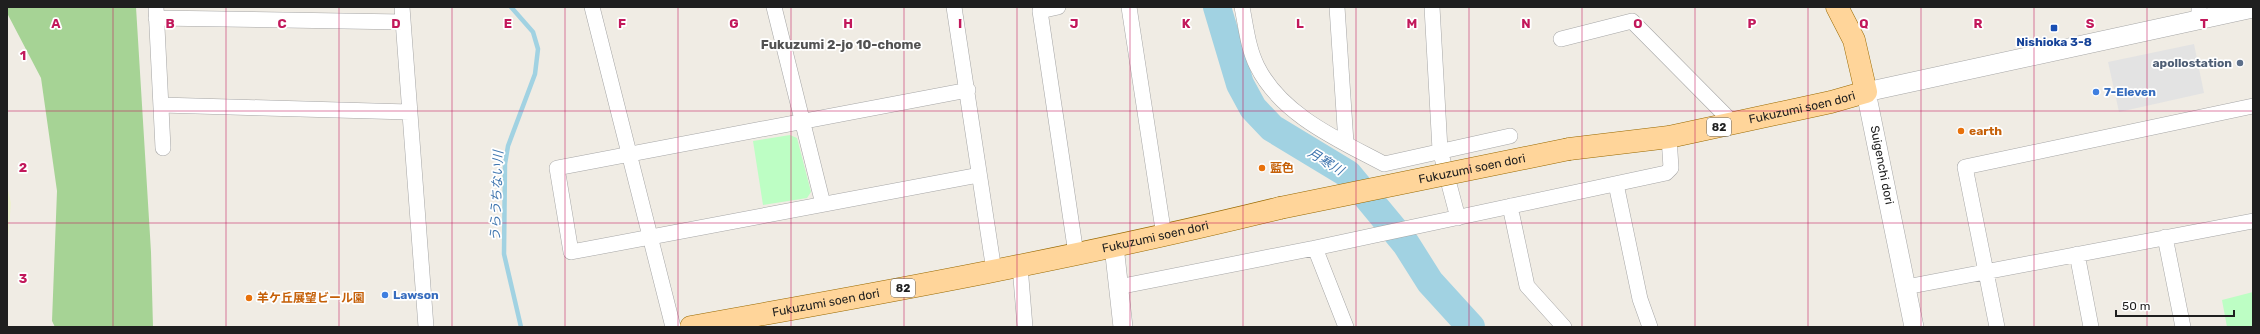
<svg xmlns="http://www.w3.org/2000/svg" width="2260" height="334" font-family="Rubik,'Noto Sans JP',sans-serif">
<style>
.farmland{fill:#edf1ce}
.forest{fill:#a6d395}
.park{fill:#bdfec4}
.parking{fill:#e3e3e3}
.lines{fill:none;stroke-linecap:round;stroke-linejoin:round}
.stream{stroke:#a1d2e2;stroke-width:4.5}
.river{stroke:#a1d2e2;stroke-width:28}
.minor-casing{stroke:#a6a6a6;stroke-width:16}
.tertiary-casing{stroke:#a6a6a6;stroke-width:20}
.primary-casing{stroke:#996900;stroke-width:23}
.minor{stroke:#fff;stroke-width:15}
.tertiary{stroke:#fff;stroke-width:19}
.primary{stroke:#ffd59a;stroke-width:22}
.primary-bridge-casing{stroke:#996900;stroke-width:23;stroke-linecap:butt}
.primary-bridge{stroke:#ffd59a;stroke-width:22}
.grid{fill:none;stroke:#c2185b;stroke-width:1;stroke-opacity:0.55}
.transit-dot{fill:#1a4fb4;stroke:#fff;stroke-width:1.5}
.service-dot{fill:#5c6f8a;stroke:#fff;stroke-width:1.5}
.shop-dot{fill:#3f7fe0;stroke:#fff;stroke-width:1.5}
.food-dot{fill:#e8710a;stroke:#fff;stroke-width:1.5}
.labels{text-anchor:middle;stroke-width:3.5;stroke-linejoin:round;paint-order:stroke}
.shield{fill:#fff;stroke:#626262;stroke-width:1}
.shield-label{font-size:11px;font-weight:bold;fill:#1f1f1f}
.transit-label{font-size:12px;font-weight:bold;fill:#164399;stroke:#fff}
.service-label{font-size:12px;font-weight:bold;fill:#4e5e75;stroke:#fff;text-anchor:end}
.shop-label{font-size:12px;font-weight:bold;fill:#366cbe;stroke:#fff;text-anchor:start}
.street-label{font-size:12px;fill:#1f1f1f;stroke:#fff}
.food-label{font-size:12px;font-weight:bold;fill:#c56008;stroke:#fff;text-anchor:start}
.neighbourhood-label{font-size:13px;font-weight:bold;fill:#525252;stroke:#fff}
.water-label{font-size:13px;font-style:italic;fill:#4076af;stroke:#fff}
.grid-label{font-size:13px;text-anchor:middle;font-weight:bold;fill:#c2185b;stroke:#fff;stroke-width:3.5;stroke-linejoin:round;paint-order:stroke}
</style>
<rect width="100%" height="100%" fill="#f0ece4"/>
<path class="farmland" d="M 7,186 L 11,203 L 7,251 Z"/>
<path class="forest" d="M 7,7 L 136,7 L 151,252 L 153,327 L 55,327 L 52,321 L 57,191 L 41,78 L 7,13 Z"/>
<path class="park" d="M 790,135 L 797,138 L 811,192 L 807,198 L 763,205 L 753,141 Z
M 2253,292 L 2253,327 L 2227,327 L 2222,300 Z"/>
<path class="parking" d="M 2194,44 L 2204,93 L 2119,112 L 2108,62 Z"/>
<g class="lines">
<path class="stream" d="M 511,7 L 533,32 L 538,49 L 535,74 L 508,146 L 505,164 L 504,254 L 521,327"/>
<path class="river" d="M 1217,7 L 1240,84 L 1253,108 L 1272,128 L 1348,174 L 1406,244 L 1430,282 L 1471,327"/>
<g class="minor-casing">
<path id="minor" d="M 156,7 L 163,148
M 402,7 L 426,327
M 592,7 L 673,327
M 774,7 L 823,204
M 954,7 L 994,271
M 1058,7 L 1040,11 L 1076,254
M 1129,7 L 1164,236
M 1242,7 C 1246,27 1248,48 1257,66 C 1281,115 1339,140 1384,164 L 1510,136
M 1337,7 L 1346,143
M 1432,7 L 1440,150 L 1458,218
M 2199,7 L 2199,19
M 156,18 L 403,22
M 1561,39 L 1632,21 L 1734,124
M 968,90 L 557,168 L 571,252 L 979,175
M 161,105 L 409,112
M 1616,184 L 1640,299 L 1650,327
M 1510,206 L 1527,286 L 1564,327
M 2165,237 L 2183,327
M 1315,248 L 1346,327
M 2077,254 L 2091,327
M 1020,266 L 1025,327
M 1118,287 L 1315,248 L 1666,173 L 1671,168 L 1669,137
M 1906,287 L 2253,221
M 1997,327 L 1965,167 L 2253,106"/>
</g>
<g class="tertiary-casing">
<path id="tertiary" d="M 1114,246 L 1123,327
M 1914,327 L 1866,92 L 2253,8"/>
</g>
<g class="primary-casing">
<g id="primary">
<path id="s1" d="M 1569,149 L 1669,137 L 1831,102 L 1866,92 L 1854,40 L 1837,7"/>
<path id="s2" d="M 691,327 C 888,292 1085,256 1280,208"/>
</g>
</g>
<use href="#minor" class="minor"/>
<use href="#tertiary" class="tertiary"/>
<use href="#primary" class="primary"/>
<g class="primary-bridge-casing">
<g id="primary-bridge">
<path id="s3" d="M 1280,208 L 1569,149"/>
</g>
</g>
<use href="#primary-bridge" class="primary-bridge"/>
</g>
<path class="grid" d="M 113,7 L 113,327M 226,7 L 226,327M 339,7 L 339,327M 452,7 L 452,327M 565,7 L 565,327M 678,7 L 678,327M 791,7 L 791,327M 904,7 L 904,327M 1017,7 L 1017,327M 1130,7 L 1130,327M 1243,7 L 1243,327M 1356,7 L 1356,327M 1469,7 L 1469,327M 1582,7 L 1582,327M 1695,7 L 1695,327M 1808,7 L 1808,327M 1921,7 L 1921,327M 2034,7 L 2034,327M 2147,7 L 2147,327M 7,111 L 2253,111M 7,223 L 2253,223"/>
<rect class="transit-dot" x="2050" y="24" width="8" height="8" rx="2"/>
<circle class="service-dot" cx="2240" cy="63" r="4"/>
<g class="shop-dot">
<circle cx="2096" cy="92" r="4"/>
<circle cx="385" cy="295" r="4"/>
</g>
<g class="food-dot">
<circle cx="1961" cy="131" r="4"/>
<circle cx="1262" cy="168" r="4"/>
<circle cx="249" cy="298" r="4"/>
</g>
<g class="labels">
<g class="shield">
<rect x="1707" y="118" width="24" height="18" rx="3"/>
<rect x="891" y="279" width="24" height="18" rx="3"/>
</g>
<g class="shield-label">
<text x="1719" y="131">82</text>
<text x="903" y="292">82</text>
</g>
<g class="transit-label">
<text x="2054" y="46">Nishioka 3-8</text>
</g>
<g class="service-label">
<text x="2232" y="67">apollostation</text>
</g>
<g class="shop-label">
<text x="2104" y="96">7-Eleven</text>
<text x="393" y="299">Lawson</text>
</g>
<g class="street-label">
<text dy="4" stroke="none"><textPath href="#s1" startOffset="237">Fukuzumi soen dori</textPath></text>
<text transform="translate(1882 165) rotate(79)" y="4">Suigenchi dori</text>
<text dy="4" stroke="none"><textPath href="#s3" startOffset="196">Fukuzumi soen dori</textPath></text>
<text dy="4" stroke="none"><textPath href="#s2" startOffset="473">Fukuzumi soen dori</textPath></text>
<text dy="4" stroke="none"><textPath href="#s2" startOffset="137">Fukuzumi soen dori</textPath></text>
</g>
<g class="food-label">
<text x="1969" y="135">earth</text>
<text x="1270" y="172">藍色</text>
<text x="257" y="302">羊ケ丘展望ビール園</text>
</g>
<g class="neighbourhood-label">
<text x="841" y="49">Fukuzumi 2-jo 10-chome</text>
</g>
<g class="water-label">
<text transform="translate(1326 161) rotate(31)" y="5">月寒川</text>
<text transform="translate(496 196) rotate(-88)" y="5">うらうちない川</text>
</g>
</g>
<g class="grid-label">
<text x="56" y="28">A</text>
<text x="170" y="28">B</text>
<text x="282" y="28">C</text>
<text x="396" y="28">D</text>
<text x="508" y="28">E</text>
<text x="622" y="28">F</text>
<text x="734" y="28">G</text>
<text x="848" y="28">H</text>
<text x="960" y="28">I</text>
<text x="1074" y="28">J</text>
<text x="1186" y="28">K</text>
<text x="1300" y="28">L</text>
<text x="1412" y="28">M</text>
<text x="1526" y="28">N</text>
<text x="1638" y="28">O</text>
<text x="1752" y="28">P</text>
<text x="1864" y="28">Q</text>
<text x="1978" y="28">R</text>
<text x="2090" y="28">S</text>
<text x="2204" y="28">T</text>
<text x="23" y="60">1</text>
<text x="23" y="172">2</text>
<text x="23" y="283">3</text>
</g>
<rect width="2260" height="334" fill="none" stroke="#1f1f1f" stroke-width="16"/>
<path d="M2116 310v6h118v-6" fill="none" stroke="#1f1f1f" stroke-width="2"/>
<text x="2122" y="310" font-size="12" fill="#1f1f1f" stroke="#ffffff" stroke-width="3" paint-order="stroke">50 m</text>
</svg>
